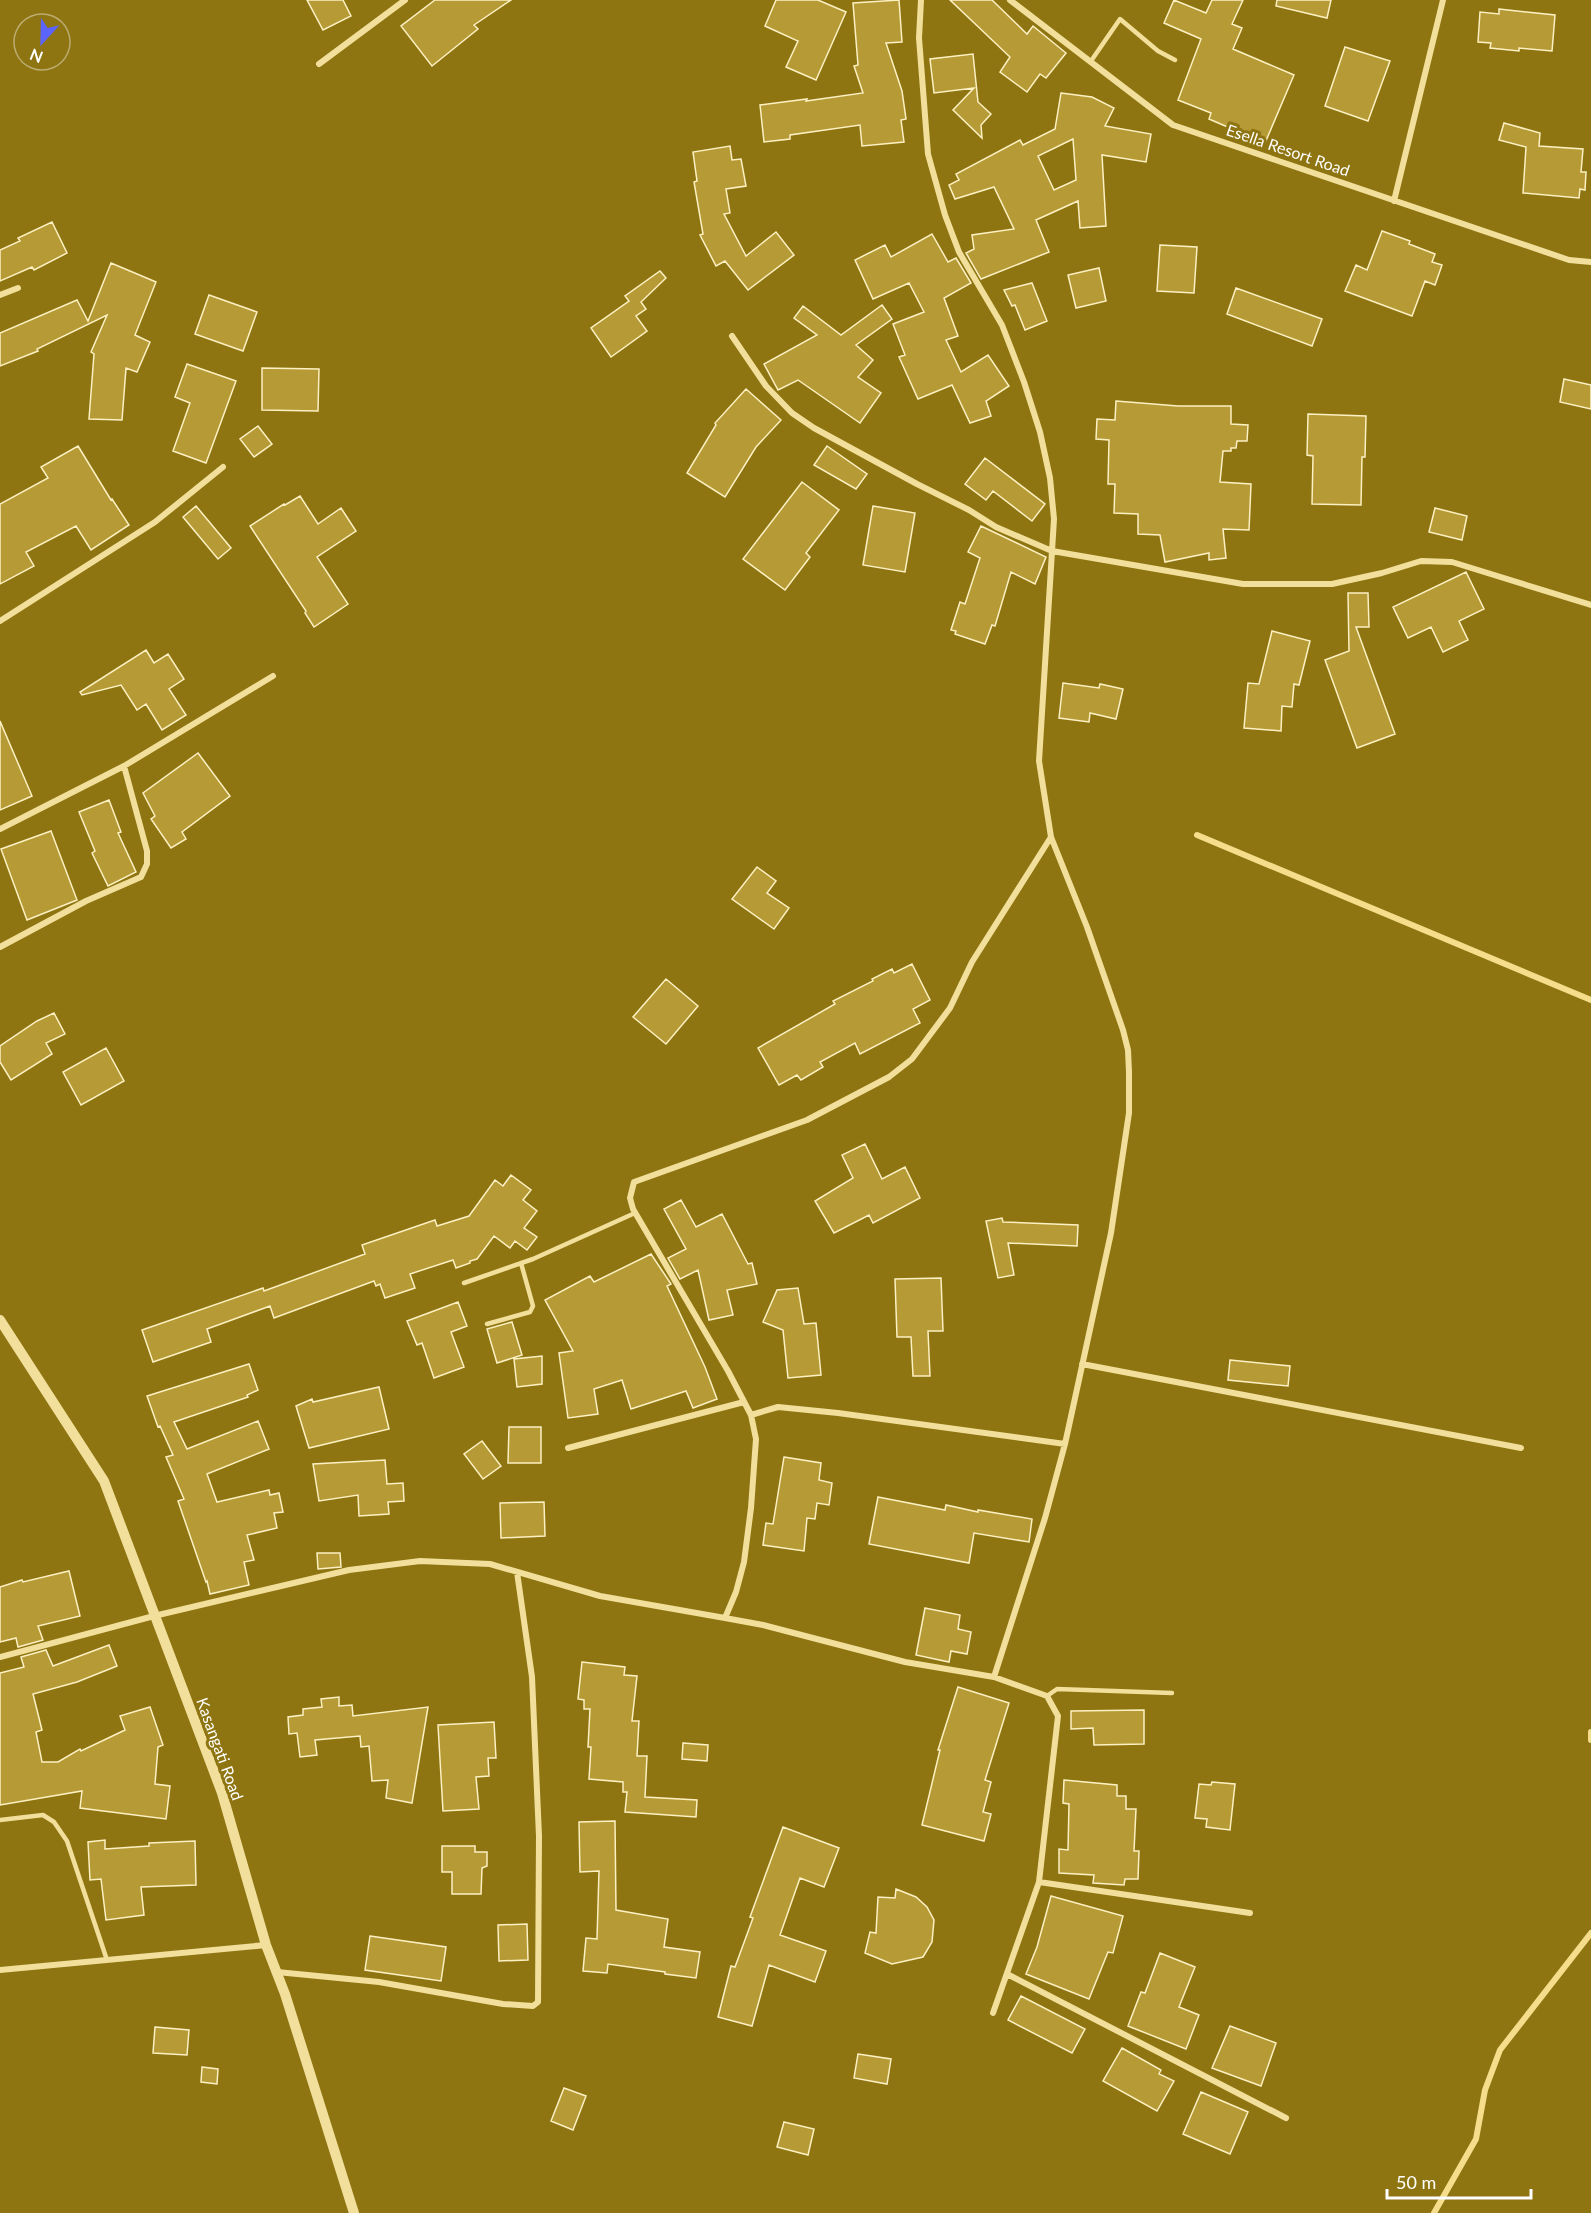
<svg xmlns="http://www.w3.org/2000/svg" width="1591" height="2213" font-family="Lato,sans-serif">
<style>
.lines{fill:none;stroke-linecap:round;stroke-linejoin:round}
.stream{stroke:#f5dd8c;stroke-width:6}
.building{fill:#b59a35;stroke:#fdf0c2;stroke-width:1.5;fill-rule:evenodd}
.service{stroke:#f2df9b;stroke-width:4.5}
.minor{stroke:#f2df9b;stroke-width:6}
.tertiary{stroke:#f2df9b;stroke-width:10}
.labels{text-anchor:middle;stroke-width:6;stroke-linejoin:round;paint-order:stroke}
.street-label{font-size:16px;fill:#fff;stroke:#8e7511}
</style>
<rect width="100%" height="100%" fill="#8e7511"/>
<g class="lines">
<path class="stream" d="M 1197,835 L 1591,1000
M 1591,1732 L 1591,1740
M 1434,2213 L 1476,2139 L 1485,2090 L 1500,2050 L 1591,1933"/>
</g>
<path class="building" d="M 307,0 L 343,0 L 351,16 L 323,30 Z
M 435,0 L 511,0 L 474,25 L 478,29 L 432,66 L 401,26 Z
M 776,0 L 818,0 L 846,12 L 816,80 L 786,67 L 798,41 L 765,26 Z
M 899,0 L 902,42 L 886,43 L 902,91 L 906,119 L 901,120 L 904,142 L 862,146 L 860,125 L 790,135 L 790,139 L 764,142 L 760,105 L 807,99 L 806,101 L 863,93 L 854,66 L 858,65 L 853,3 Z
M 950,0 L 992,0 L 1027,34 L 1033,26 L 1066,53 L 1046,78 L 1040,74 L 1027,92 L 1000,72 L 1010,57 Z
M 1174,0 L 1206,13 L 1212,0 L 1243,0 L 1232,24 L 1242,28 L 1233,49 L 1294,75 L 1265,143 L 1209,119 L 1211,113 L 1178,100 L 1201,39 L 1164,23 Z
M 1277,0 L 1331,0 L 1327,18 L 1276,6 Z
M 1499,9 L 1555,15 L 1552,51 L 1519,48 L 1519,51 L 1490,48 L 1491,43 L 1478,42 L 1480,12 L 1499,14 Z
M 1345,47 L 1390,61 L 1368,121 L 1325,106 Z
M 973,54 L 978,102 L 991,114 L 981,125 L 982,138 L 953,110 L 974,88 L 934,93 L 930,59 Z
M 1061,93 L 1092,97 L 1114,108 L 1105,126 L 1151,134 L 1146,162 L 1102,155 L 1106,226 L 1080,228 L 1078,201 L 1036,220 L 1049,252 L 981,279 L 966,253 L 974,249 L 972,235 L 1014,229 L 994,187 L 955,199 L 949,185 L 959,180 L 956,174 L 1020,140 L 1023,145 L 1055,129 ZM 1073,139 L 1076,180 L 1054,190 L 1038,156 Z
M 1504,123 L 1540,133 L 1539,146 L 1583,149 L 1581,172 L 1586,172 L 1585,190 L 1580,189 L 1579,198 L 1523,193 L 1526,147 L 1499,140 Z
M 730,146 L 732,160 L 741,159 L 746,186 L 726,189 L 730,213 L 724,214 L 746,256 L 776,232 L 794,255 L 748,290 L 725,261 L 716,266 L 700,235 L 703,234 L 694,182 L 697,181 L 693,152 Z
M 52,222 L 67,253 L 34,270 L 32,267 L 0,281 L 0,250 L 20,241 L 18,238 Z
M 1382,231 L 1410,241 L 1409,244 L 1435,254 L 1432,262 L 1442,265 L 1435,285 L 1425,281 L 1412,316 L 1345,291 L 1356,265 L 1367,270 Z
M 932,234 L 948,262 L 956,258 L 971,283 L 944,298 L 958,336 L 946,340 L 961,372 L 988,355 L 1009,386 L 986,401 L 991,416 L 970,423 L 952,385 L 918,399 L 899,357 L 905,355 L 893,324 L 924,312 L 909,283 L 873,299 L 855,260 L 885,245 L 891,257 Z
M 1160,245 L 1197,247 L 1194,293 L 1157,291 Z
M 111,263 L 156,282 L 135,335 L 150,342 L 137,372 L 126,368 L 122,420 L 89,419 L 94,354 L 91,352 L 107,315 L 37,349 L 38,351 L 0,366 L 0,333 L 77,300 L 88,321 Z
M 1099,268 L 1106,301 L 1076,308 L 1068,275 Z
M 660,271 L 666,278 L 641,302 L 646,309 L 636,316 L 647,331 L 611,357 L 591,328 L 629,301 L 625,296 Z
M 1032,283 L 1047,321 L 1025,330 L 1015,305 L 1012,306 L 1004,290 Z
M 1236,288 L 1322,319 L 1312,346 L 1227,314 Z
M 209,295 L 257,312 L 243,351 L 195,334 Z
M 882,305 L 892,319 L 856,345 L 873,360 L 858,377 L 881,393 L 860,423 L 798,380 L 778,390 L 764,364 L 817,335 L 794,318 L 803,306 L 841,335 Z
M 187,364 L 236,381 L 206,463 L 173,451 L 190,403 L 175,397 Z
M 262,368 L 319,369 L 318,411 L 262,410 Z
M 1564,379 L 1591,385 L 1591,409 L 1560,402 Z
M 746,389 L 781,420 L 756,447 L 725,497 L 687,473 L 716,425 L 715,423 Z
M 1116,401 L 1178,406 L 1231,406 L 1231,424 L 1248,425 L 1247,441 L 1237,441 L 1236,448 L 1231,448 L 1231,451 L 1223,451 L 1220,482 L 1251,484 L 1249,530 L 1223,529 L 1226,558 L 1209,560 L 1209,553 L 1165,562 L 1160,535 L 1138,534 L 1138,514 L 1114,513 L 1115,484 L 1108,484 L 1109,440 L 1096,439 L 1097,419 L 1115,420 Z
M 1308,414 L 1366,416 L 1365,457 L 1362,457 L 1361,505 L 1312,504 L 1313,456 L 1307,455 Z
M 258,426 L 272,444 L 254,457 L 240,439 Z
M 78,446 L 111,500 L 112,499 L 129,525 L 91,550 L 76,526 L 26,552 L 34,566 L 0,584 L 0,504 L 48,478 L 41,467 Z
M 827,446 L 867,474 L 856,489 L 814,465 Z
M 985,458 L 1045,504 L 1032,521 L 993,491 L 986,500 L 965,484 Z
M 802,482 L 839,510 L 806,553 L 810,557 L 785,590 L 743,559 Z
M 300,496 L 318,524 L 341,508 L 356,531 L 317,557 L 348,604 L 314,627 L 305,613 L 306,611 L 250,526 L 284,504 L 285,505 Z
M 196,506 L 231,548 L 218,559 L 183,517 Z
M 873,506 L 915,513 L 905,572 L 863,565 Z
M 1435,508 L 1467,516 L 1462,540 L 1429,532 Z
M 981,526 L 1046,557 L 1035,584 L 1011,572 L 995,626 L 992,625 L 985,644 L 955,634 L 956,631 L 951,630 L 960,602 L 965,604 L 980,558 L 968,552 Z
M 1466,572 L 1484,609 L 1459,621 L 1468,640 L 1443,652 L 1431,627 L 1408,638 L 1393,607 Z
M 1348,593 L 1368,593 L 1369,627 L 1356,627 L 1395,734 L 1357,748 L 1325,660 L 1349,651 Z
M 1272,631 L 1310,641 L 1299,685 L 1294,684 L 1292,707 L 1282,706 L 1281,731 L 1244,728 L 1248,683 L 1259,684 Z
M 146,650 L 154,663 L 168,654 L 184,679 L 169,689 L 186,715 L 162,730 L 146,704 L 137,710 L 121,685 L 82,695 L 80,692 Z
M 1063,683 L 1099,688 L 1100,684 L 1123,689 L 1116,719 L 1090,713 L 1089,722 L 1059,718 Z
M 0,721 L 32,796 L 0,810 Z
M 198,753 L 230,796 L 182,832 L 186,839 L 171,848 L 151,819 L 155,816 L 143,793 Z
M 109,800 L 121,832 L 118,833 L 136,872 L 108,886 L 92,853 L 95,851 L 79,812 Z
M 51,831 L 77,900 L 27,920 L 1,849 Z
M 757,867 L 776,881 L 767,893 L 789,908 L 774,929 L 732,899 Z
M 912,964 L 930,1000 L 913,1009 L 920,1023 L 860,1054 L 855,1043 L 820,1062 L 823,1067 L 801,1080 L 797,1075 L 779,1085 L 758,1048 L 835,1004 L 833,1001 L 873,981 L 872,979 L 892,969 L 894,973 Z
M 666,979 L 698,1006 L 666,1044 L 633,1017 Z
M 54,1013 L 65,1034 L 46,1043 L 52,1054 L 11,1080 L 0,1062 L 0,1046 L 37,1021 Z
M 106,1048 L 124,1081 L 81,1105 L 63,1072 Z
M 865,1144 L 882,1179 L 905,1167 L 920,1198 L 873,1223 L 869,1215 L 834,1233 L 815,1201 L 853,1178 L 842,1155 Z
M 511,1175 L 531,1190 L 523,1200 L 537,1211 L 524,1228 L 537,1237 L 527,1250 L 515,1241 L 510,1248 L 494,1236 L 477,1259 L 470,1261 L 470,1263 L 456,1268 L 453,1260 L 410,1274 L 415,1288 L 385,1298 L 380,1284 L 376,1286 L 374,1281 L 274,1318 L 270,1306 L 207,1329 L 211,1342 L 153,1362 L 142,1330 L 263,1288 L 264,1291 L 365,1254 L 362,1245 L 435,1220 L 437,1226 L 469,1216 L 495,1180 L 503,1186 Z
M 681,1200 L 696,1227 L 722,1214 L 748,1264 L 752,1263 L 757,1284 L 727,1290 L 733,1315 L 709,1320 L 698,1270 L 680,1279 L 668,1258 L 686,1249 L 664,1209 Z
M 1002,1218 L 1003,1222 L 1078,1225 L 1077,1246 L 1008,1243 L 1014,1275 L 998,1278 L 986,1221 Z
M 651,1254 L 671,1284 L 667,1286 L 705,1367 L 717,1399 L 693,1408 L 686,1391 L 631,1409 L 622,1380 L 594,1389 L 598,1414 L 568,1418 L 559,1353 L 573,1351 L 545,1300 L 590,1276 L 594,1282 Z
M 941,1278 L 943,1331 L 928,1331 L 930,1376 L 913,1376 L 911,1337 L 897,1337 L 895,1279 Z
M 798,1288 L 804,1324 L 816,1323 L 821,1375 L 788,1378 L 783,1330 L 763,1322 L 777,1290 Z
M 458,1302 L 467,1326 L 451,1332 L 464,1367 L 434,1378 L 422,1343 L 417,1345 L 407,1321 Z
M 512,1322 L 522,1355 L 497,1363 L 487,1329 Z
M 542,1356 L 542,1384 L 517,1387 L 514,1359 Z
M 1230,1360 L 1290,1366 L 1288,1386 L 1228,1380 Z
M 249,1364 L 258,1390 L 247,1395 L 248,1397 L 174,1422 L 187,1449 L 258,1421 L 269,1449 L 207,1474 L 217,1502 L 269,1490 L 270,1495 L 279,1493 L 283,1512 L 274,1513 L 277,1528 L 247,1535 L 254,1560 L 244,1562 L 249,1585 L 210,1594 L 207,1581 L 206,1582 L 178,1501 L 184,1499 L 166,1457 L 173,1455 L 160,1426 L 158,1427 L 147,1396 Z
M 379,1387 L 389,1429 L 309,1448 L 296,1406 L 312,1399 L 313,1402 Z
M 509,1427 L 541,1427 L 541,1463 L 508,1463 Z
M 482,1441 L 501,1466 L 483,1479 L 464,1454 Z
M 784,1457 L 821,1463 L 819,1480 L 832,1483 L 829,1505 L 817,1503 L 815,1519 L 807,1518 L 804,1551 L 763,1545 L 766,1523 L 773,1524 Z
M 385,1460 L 387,1484 L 403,1483 L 404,1501 L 388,1502 L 389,1514 L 359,1516 L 358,1495 L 319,1501 L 313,1464 Z
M 878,1497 L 945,1510 L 946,1505 L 978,1512 L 978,1510 L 1032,1519 L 1029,1542 L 974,1533 L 969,1563 L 869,1544 Z
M 544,1502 L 545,1536 L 501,1538 L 500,1503 Z
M 317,1553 L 340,1553 L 341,1567 L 318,1569 Z
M 69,1571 L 80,1616 L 38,1626 L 43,1640 L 18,1647 L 16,1638 L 0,1642 L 0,1587 L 22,1580 L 23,1582 Z
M 925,1608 L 960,1615 L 958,1629 L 971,1632 L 967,1654 L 951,1651 L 949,1662 L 916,1655 Z
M 109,1645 L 117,1666 L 77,1682 L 33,1694 L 42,1730 L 36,1732 L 42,1762 L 58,1762 L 80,1749 L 81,1751 L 125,1730 L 120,1716 L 150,1707 L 163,1745 L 158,1747 L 155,1784 L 170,1786 L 166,1819 L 80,1808 L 82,1791 L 0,1805 L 0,1673 L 24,1667 L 21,1657 L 46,1650 L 53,1666 Z
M 582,1662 L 625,1667 L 624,1675 L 637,1676 L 632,1721 L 639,1721 L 637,1756 L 647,1756 L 645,1797 L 697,1800 L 696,1817 L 625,1812 L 627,1792 L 623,1792 L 623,1782 L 589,1779 L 591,1747 L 588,1747 L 590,1709 L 584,1709 L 584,1700 L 578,1699 Z
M 958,1687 L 1009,1703 L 985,1780 L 991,1782 L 983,1812 L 991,1814 L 984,1841 L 922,1825 L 940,1750 L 938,1750 Z
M 339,1697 L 339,1706 L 352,1705 L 353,1716 L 428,1707 L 412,1803 L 386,1798 L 388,1780 L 372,1781 L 369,1746 L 361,1747 L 360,1736 L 315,1740 L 317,1755 L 300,1757 L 297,1733 L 289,1734 L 288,1717 L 303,1715 L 303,1709 L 322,1707 L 321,1699 Z
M 1144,1710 L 1144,1744 L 1094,1745 L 1093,1728 L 1071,1729 L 1071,1711 Z
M 494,1722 L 496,1758 L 488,1758 L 489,1776 L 476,1777 L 479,1809 L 443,1811 L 438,1725 Z
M 683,1743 L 708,1745 L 707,1761 L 682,1759 Z
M 1064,1780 L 1117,1785 L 1117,1796 L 1126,1796 L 1126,1809 L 1136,1809 L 1134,1851 L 1139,1851 L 1138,1879 L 1125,1879 L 1124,1885 L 1093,1883 L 1094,1875 L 1059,1873 L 1059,1849 L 1068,1850 L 1069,1804 L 1063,1803 Z
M 1212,1782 L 1235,1784 L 1230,1830 L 1206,1827 L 1207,1819 L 1195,1818 L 1199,1784 L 1211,1785 Z
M 615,1821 L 616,1910 L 668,1919 L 664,1947 L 700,1952 L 696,1978 L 665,1974 L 665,1972 L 608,1964 L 607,1973 L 583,1971 L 586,1938 L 597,1939 L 599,1871 L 580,1872 L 579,1822 Z
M 783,1827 L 839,1848 L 824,1887 L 800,1878 L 780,1935 L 826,1951 L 815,1982 L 769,1965 L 752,2026 L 718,2017 L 731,1966 L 735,1967 L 753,1918 L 750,1917 Z
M 105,1840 L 105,1849 L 149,1846 L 149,1843 L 195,1841 L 196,1885 L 141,1887 L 144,1915 L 106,1920 L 101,1879 L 90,1880 L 88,1842 Z
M 442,1846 L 475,1846 L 475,1852 L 487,1852 L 487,1866 L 482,1868 L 481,1894 L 452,1894 L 452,1872 L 442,1872 Z
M 896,1889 L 916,1897 L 927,1907 L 934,1920 L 932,1942 L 923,1957 L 892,1964 L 865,1953 L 870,1932 L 876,1933 L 878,1897 L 895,1898 Z
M 1051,1896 L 1123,1916 L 1113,1953 L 1108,1952 L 1089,1999 L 1026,1974 L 1037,1947 Z
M 527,1924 L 528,1960 L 499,1961 L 498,1925 Z
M 370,1936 L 446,1947 L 441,1981 L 365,1970 Z
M 1160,1953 L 1195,1967 L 1179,2007 L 1199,2015 L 1186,2049 L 1128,2026 L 1141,1992 L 1145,1993 Z
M 1021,1996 L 1085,2029 L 1072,2053 L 1008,2020 Z
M 1230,2026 L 1276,2043 L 1261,2086 L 1212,2068 Z
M 155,2027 L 189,2030 L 187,2055 L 153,2053 Z
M 1122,2048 L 1161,2070 L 1159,2074 L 1174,2081 L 1157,2111 L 1103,2081 Z
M 858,2054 L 891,2059 L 887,2084 L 854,2078 Z
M 202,2067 L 218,2069 L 217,2084 L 201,2082 Z
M 564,2088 L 586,2096 L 573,2130 L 551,2121 Z
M 1201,2092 L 1248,2112 L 1230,2154 L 1183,2134 Z
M 784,2122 L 814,2129 L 808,2155 L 777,2147 Z"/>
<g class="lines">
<path class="service" d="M 1091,61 L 1120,19 L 1158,51 L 1175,60
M 464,1283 L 533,1259 L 635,1213
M 487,1324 L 530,1312 L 533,1306 L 521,1263
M 1047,1696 L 1057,1689 L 1172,1693
M 0,1820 L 43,1815 L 54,1822 L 67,1841 L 107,1960"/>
<path class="minor" d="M 1010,0 L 1173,125 L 1569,260 L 1591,262
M 319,64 L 405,0
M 1394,201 L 1443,0
M 0,295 L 18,288
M 732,336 L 766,386 L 792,413 L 814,428 L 917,484 L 969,510 L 996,527 L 1052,551 L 1243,584 L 1332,584 L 1382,573 L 1421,561 L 1452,562 L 1591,605
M 0,621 L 155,522 L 223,467
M 0,829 L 124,766 L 273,676
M 0,947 L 86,901 L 141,877 L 147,864 L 147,851 L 124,766
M 1082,1364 L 1521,1448
M 751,1415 L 778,1407 L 838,1413 L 1065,1444
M 568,1448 L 744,1402
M 725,1618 L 736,1592 L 744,1562 L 751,1508 L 756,1439 L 751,1415 L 728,1371 L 633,1209 L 630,1198 L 634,1182 L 807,1120 L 889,1077 L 912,1059 L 950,1008 L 972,962 L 1051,837
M 0,1657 L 154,1616 L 349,1570 L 420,1561 L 490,1564 L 600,1596 L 725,1618 L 763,1625 L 905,1662 L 994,1677 L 1045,1518 L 1065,1444 L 1111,1233 L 1129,1113 L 1129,1072 L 1128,1050 L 1123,1030 L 1087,927 L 1051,837 L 1039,761 L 1054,519 L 1050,478 L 1040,432 L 1024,382 L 1002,325 L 959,252 L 945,215 L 928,154 L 919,38 L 921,0
M 1039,1882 L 1250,1913
M 0,1970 L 266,1945
M 277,1972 L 379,1982 L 503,2004 L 533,2006 L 538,2002 L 539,1836 L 532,1677 L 517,1572
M 1007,1974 L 1286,2118
M 993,2013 L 1039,1882 L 1058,1716 L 1047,1696 L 994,1677"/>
<path class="tertiary" d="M 0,1320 L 104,1481 L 222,1793 L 266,1945 L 285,1994 L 354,2213"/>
</g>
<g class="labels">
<g class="street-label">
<text transform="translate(1288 150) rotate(19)" y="6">Esella Resort Road</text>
<text transform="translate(220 1749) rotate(70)" y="6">Kasangati Road</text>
</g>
</g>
<g transform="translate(42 42) rotate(202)"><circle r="28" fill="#8e7511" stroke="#bbac70" stroke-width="1.5"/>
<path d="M0-4.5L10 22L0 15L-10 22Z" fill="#5b64ff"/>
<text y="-9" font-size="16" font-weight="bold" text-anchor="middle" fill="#ffffff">N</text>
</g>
<path d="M1387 2189v9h144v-9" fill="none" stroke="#ffffff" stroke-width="3"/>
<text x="1396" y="2189" font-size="18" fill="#ffffff" stroke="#8e7511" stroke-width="4.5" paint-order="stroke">50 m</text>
</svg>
